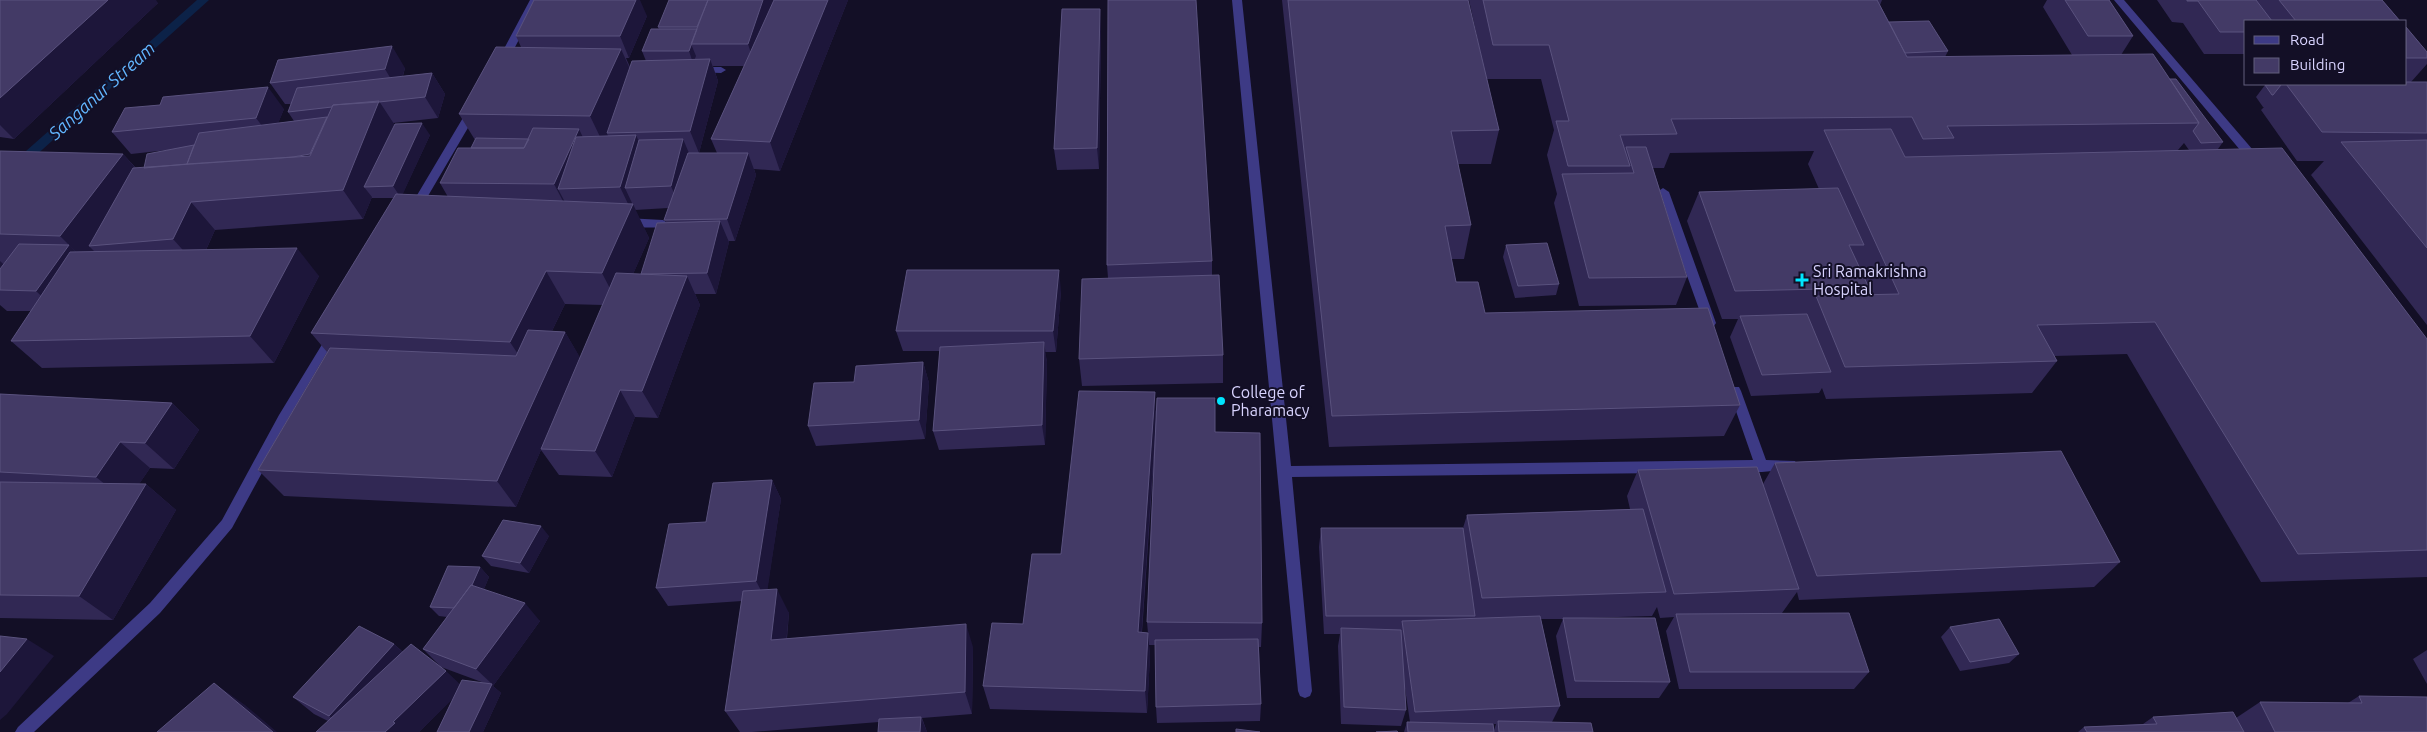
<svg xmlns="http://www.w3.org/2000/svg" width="2427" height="732" font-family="Ubuntu,sans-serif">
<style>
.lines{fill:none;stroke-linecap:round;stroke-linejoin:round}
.stream{fill:#0c2248;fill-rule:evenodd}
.minor{fill:#3d3a85;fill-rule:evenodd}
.wall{fill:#312854;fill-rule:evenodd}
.shaded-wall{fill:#1d163a}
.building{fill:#433a66;stroke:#5a527e}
.poi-dot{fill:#00e5ff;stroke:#130f26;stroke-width:2}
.labels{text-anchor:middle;stroke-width:4;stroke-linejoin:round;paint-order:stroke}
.poi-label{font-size:16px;fill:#d9d4ff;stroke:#130f26;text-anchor:start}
.water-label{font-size:18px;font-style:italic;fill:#62b6ff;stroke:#130f26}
</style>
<rect width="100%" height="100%" fill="#130f26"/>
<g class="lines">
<path class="stream" d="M 197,0 L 209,0 L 4,184 L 0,185 L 0,174 Z"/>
<path class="minor" d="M 530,0 L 540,0 L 506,64 L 498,64 L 497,62 Z
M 1232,0 L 1242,0 L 1291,466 L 1753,460 L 1729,391 L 1731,387 L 1739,387 L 1741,391 L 1766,460 L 1795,461 L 1797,465 L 1795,469 L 1762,472 L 1292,477 L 1312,691 L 1310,696 L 1305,698 L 1300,696 L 1298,691 Z
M 2114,0 L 2124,0 L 2259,157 L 2260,160 L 2259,163 L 2251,163 Z
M 698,67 L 721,67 L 726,70 L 721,73 L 694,72 L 694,68 Z
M 474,105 L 479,109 L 418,213 L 410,213 L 408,210 L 410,207 L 470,106 Z
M 1663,188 L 1669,192 L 1716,323 L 1714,326 L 1710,328 L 1704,323 L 1657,192 Z
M 626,218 L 663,220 L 669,224 C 663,230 626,228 620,222 Z
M 333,331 L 339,336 L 289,423 L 232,528 L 160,613 L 34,732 L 15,732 L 18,727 L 150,603 L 222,520 L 279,415 L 329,333 Z"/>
</g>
<path class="wall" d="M 0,0 L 158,3 L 14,139 L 0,137 Z
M 848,0 L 780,171 L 754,169 L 756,175 L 735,241 L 729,241 L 729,242 L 716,294 L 695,294 L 700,305 L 658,418 L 635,417 L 612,477 L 559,475 L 541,450 L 516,507 L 284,496 L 258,470 L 327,352 L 311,333 L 394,198 L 372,198 L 372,197 L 363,219 L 215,230 L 206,250 L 319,276 L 274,363 L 42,368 L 11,341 L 31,311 L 7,311 L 0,305 L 0,151 L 123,154 L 136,168 L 144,168 L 168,150 L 131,154 L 112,132 L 284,109 L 278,123 L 294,121 L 288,112 L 291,104 L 285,104 L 270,83 L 278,60 L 405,68 L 403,76 L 432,73 L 445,94 L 438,118 L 393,123 L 394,125 L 430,135 L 402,195 L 448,197 L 440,183 L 471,148 L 475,140 L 459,114 L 521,47 L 516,36 L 647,16 L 629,58 L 626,58 L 630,67 L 646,61 L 642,51 L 659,29 L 658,27 ZM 713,66 L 744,66 L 711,139 L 717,153 L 689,153 L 699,153 L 718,81 ZM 668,208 L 664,220 L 666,222 L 642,274 L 633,274 L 649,238 L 635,210 ZM 565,304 L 603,305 L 580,358 L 565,332 L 552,331 Z
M 1282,0 L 1468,0 L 1486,78 L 1469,0 L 1882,0 L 1880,5 L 1889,22 L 1948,51 L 1945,57 L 2072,55 L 2043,7 L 2047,0 L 2109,0 L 2133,36 L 2121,55 L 2170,79 L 2223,142 L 2218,149 L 2427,339 L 2427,577 L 2261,582 L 2127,354 L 2054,356 L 2057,361 L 2032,393 L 1826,399 L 1822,388 L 1819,393 L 1751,396 L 1730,337 L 1738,319 L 1722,319 L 1687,221 L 1699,192 L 1819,189 L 1808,164 L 1814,151 L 1670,153 L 1664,168 L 1653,168 L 1687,277 L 1676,305 L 1579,306 L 1554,203 L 1557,194 L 1547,155 L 1554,130 L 1541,79 L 1487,79 L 1499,130 L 1491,164 L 1458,164 L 1471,225 L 1464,259 L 1451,259 L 1456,282 L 1485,313 L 1740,405 L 1724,436 L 1329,447 ZM 2184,143 L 2189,150 L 2178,150 Z
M 2157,0 L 2382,0 L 2400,21 L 2246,21 L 2246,54 L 2204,54 L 2183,23 L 2172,22 Z
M 2406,27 L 2427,52 L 2427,64 L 2411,82 L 2427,82 L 2427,325 L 2311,175 L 2324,161 L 2297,161 L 2261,110 L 2264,107 L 2263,107 L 2256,97 L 2265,85 L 2281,85 L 2282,84 L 2406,84 Z
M 1101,30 L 1099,169 L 1057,170 L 1054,149 Z
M 1506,245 L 1559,284 L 1556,295 L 1515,298 L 1503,257 Z
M 1212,261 L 1212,275 L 1223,355 L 1223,383 L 1082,386 L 1079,359 L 1108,278 L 1107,265 Z
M 1061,291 L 1056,352 L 1045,352 L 1047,362 L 1045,445 L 939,450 L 933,431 L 940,351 L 903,351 L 896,331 Z
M 923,362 L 929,383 L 925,439 L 816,446 L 808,426 L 854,382 Z
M 0,394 L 172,403 L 199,430 L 174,469 L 150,468 L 139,484 L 146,484 L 176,510 L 113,620 L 0,618 Z
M 1156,410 L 1215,432 L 1262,623 L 1261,647 L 1259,647 L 1261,704 L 1260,721 L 1157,723 L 1156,707 L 1155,645 L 1149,645 L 1150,656 L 1147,713 L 990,709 L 983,686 L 1023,624 L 1061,554 ZM 1154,457 L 1147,622 L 1148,633 L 1142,632 Z
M 1775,463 L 2120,562 L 2094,587 L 1799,600 L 1797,592 L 1782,613 L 1764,614 L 1869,672 L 1854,689 L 1679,689 L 1666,631 L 1674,617 L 1660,618 L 1657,607 L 1652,616 L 1584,618 L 1670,682 L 1659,698 L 1567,698 L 1556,636 L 1563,619 L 1541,619 L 1560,706 L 1552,722 L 1593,732 L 1404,732 L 1407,722 L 1410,722 L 1404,682 L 1406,710 L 1401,726 L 1341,724 L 1338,646 L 1340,634 L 1324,634 L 1319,547 L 1321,528 L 1463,528 L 1467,515 L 1630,509 L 1627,496 L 1638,470 L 1763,484 ZM 1493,724 L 1496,724 L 1494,730 Z
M 772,480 L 781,499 L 767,590 L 789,613 L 787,638 L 973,647 L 972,714 L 922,718 L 927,732 L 878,732 L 879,722 L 752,732 L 740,732 L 725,711 L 742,601 L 668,606 L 656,588 L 706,522 Z
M 549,536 L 529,573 L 491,566 L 482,556 Z
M 480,567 L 489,577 L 484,589 L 540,621 L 493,686 L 501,693 L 483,732 L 437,732 L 453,698 L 419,732 L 328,721 L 314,714 L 293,697 L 394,644 L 403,652 L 440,666 L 423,649 L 447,617 L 439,616 L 430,607 ZM 441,667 L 487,684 L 460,685 Z
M 1950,627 L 2019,654 L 2009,663 L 1960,671 L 1941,637 Z
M 2427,650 L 2427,684 L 2413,659 Z
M 2359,696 L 2427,732 L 2078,732 L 2084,727 L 2143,724 L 2153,717 L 2236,718 L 2260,702 L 2348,703 Z"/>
<path class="shaded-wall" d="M 108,0 L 156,0 L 158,3 L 14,139 L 0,125 L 0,98 Z
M 636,0 L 640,0 L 647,16 L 629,58 L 620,36 Z
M 763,0 L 775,0 L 755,66 L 748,44 Z
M 828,0 L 848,0 L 780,171 L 770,142 Z
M 1100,9 L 1101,30 L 1099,169 L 1097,148 Z
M 691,44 L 696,56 L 693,63 L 689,51 Z
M 392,46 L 405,68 L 398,91 L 385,69 Z
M 621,49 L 634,78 L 607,133 L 608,136 L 604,145 L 590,116 Z
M 710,59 L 718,81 L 699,153 L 690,131 Z
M 432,73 L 445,94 L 438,118 L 425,97 Z
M 268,87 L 284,109 L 272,139 L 256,118 Z
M 379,101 L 398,130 L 364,187 L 372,197 L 363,219 L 343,190 Z
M 422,123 L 430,135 L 401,198 L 393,186 Z
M 579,129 L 589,150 L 558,189 L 566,204 L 565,205 L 554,184 Z
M 636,135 L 646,157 L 625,188 L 632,203 L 630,208 L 620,187 Z
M 683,139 L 692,160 L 680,208 L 671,186 Z
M 748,153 L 756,175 L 735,241 L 727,219 Z
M 123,154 L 148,182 L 210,156 L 316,154 L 331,175 L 202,193 L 89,246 L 96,253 L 88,264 L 60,236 Z
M 191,202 L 215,230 L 198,267 L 173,239 Z
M 633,204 L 649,238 L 619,306 L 602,273 Z
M 720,221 L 729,242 L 716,294 L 707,273 Z
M 69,245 L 90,267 L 58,312 L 36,291 Z
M 297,248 L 319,276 L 274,363 L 250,336 Z
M 0,261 L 11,271 L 0,286 Z
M 1059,270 L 1061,291 L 1056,352 L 1053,331 Z
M 546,271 L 565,304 L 531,374 L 510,342 Z
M 687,276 L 700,305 L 658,418 L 642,391 Z
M 565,332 L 581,359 L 541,449 L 541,450 L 516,507 L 497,481 Z
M 1044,342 L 1047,362 L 1045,445 L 1042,425 Z
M 923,362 L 929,383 L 925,439 L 919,420 Z
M 620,390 L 635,417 L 612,477 L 595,451 Z
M 1155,392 L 1156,419 L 1140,655 L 1138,632 Z
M 172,403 L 199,430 L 174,469 L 145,443 Z
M 120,442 L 150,468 L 127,502 L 96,477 Z
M 772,480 L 781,499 L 766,600 L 756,581 Z
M 146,484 L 176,510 L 113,620 L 79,596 Z
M 541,526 L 549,536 L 529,573 L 520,563 Z
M 480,567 L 489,577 L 472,618 L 463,608 Z
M 777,589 L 789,613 L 784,663 L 771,640 Z
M 525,603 L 540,621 L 493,686 L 501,693 L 483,732 L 469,732 L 492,684 L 476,669 Z
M 966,624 L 973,647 L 972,714 L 965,692 Z
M 1148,633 L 1150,656 L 1147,713 L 1145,691 Z
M 27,639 L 54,656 L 7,714 L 0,720 L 0,672 Z
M 394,644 L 412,661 L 349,732 L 329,716 Z
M 446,671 L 464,688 L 419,732 L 385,732 L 393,722 Z
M 214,683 L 245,705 L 277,732 L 273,732 Z
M 921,717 L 927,732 L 920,732 Z"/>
<path class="building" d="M 0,0 L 108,0 L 0,98 Z
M 534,0 L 636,0 L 620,36 L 516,36 Z
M 669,0 L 708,0 L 697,27 L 658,27 Z
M 708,0 L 763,0 L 748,44 L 691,44 Z
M 774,0 L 828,0 L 770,142 L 711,139 Z
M 1108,0 L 1196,0 L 1212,261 L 1107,265 Z
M 1288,0 L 1468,0 L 1499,130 L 1451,131 L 1471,225 L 1445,226 L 1456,282 L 1478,282 L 1485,313 L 1708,308 L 1740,405 L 1332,416 Z
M 1483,0 L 1877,0 L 1907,57 L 2153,54 L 2199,123 L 1947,126 L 1954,138 L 1923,139 L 1912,117 L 1671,119 L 1677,134 L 1620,135 L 1630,166 L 1568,166 L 1556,121 L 1569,121 L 1549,45 L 1493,45 Z
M 2065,0 L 2109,0 L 2133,36 L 2088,36 Z
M 2187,0 L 2256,0 L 2272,21 L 2246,21 L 2246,32 L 2220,32 L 2198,1 L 2187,1 Z
M 2279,0 L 2382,0 L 2400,21 L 2296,21 Z
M 1062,9 L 1100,9 L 1097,148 L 1054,149 Z
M 1929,21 L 1948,51 L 1905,53 L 1889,22 Z
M 2406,27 L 2427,52 L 2427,58 L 2406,58 Z
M 651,29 L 697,29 L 689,51 L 642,51 Z
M 392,46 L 385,69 L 270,83 L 278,60 Z
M 496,47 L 621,49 L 590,116 L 459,114 Z
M 710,59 L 690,131 L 607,133 L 632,61 Z
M 432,73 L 425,97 L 379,102 L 333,105 L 332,107 L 288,112 L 297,88 Z
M 2170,79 L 2176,79 L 2223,142 L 2201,143 L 2193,131 L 2199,123 Z
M 2406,82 L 2427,82 L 2427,133 L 2322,132 L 2286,84 L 2406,84 Z
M 2265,85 L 2281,85 L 2273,95 L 2272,95 Z
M 268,87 L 256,118 L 112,132 L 125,108 L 160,105 L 163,97 Z
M 379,101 L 343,190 L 191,202 L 173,239 L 89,246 L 133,168 L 310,156 L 333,105 Z
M 327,117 L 310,154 L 293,157 L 187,164 L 199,133 Z
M 422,123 L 393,186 L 364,187 L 395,124 Z
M 533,128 L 579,129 L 554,184 L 440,183 L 458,148 L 524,148 Z
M 1891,129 L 1905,157 L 2282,148 L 2427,339 L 2427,550 L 2298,554 L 2155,322 L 2037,325 L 2057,361 L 1845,367 L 1816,296 L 1899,294 L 1824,130 Z
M 636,135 L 620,187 L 558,189 L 576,137 Z
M 476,138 L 529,139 L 524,148 L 471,148 Z
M 683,139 L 671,186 L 625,188 L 639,140 Z
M 2427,140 L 2427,248 L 2341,142 Z
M 194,145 L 187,164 L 144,168 L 147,154 Z
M 1626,147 L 1646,147 L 1687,277 L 1589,278 L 1562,174 L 1634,173 Z
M 0,151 L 123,154 L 60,236 L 0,234 Z
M 688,153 L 748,153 L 727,219 L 664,220 Z
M 1838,188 L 1864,245 L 1849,245 L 1869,288 L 1735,291 L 1699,192 Z
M 396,194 L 633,204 L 602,273 L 546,271 L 510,342 L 311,333 Z
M 720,221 L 707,273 L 641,274 L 657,223 Z
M 1547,243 L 1559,284 L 1518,286 L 1506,245 Z
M 19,244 L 69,245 L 36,291 L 0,290 L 0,269 Z
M 297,248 L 250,336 L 11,341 L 70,252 Z
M 907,270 L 1059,270 L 1053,331 L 896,331 Z
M 616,273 L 687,276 L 642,391 L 620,390 L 595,451 L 541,449 Z
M 1219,275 L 1223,355 L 1079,359 L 1082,279 Z
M 1807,314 L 1831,372 L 1762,375 L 1740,316 Z
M 528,330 L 565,332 L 497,481 L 258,470 L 330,348 L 516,356 Z
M 1044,342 L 1042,425 L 933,431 L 940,347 Z
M 923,362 L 919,420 L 808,426 L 814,383 L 854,382 L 856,366 Z
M 1079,391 L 1155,392 L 1138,632 L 1148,633 L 1145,691 L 983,686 L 992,623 L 1023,624 L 1032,554 L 1061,554 Z
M 0,394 L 172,403 L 145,443 L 120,442 L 96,477 L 0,472 Z
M 1157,398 L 1215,398 L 1215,432 L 1260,433 L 1262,623 L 1147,622 Z
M 2061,451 L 2120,562 L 1817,576 L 1775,463 Z
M 1757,467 L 1799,589 L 1674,594 L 1638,470 Z
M 772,480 L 756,581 L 656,588 L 669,524 L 706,522 L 713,483 Z
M 0,482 L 146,484 L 79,596 L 0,595 Z
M 1643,509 L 1666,592 L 1482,598 L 1467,515 Z
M 503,520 L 541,526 L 520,563 L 482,556 Z
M 1321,528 L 1463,528 L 1475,616 L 1326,616 Z
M 448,566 L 480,567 L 472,585 L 471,585 L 454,608 L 430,607 Z
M 471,585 L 525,603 L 476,669 L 423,649 Z
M 777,589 L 771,640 L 966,624 L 965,692 L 725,711 L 743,591 Z
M 1849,613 L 1869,672 L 1690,672 L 1676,614 Z
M 1540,616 L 1560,706 L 1415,712 L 1402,621 Z
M 1563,618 L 1655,618 L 1670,682 L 1575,681 Z
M 1999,619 L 2019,654 L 1970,662 L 1950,627 Z
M 359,626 L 394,644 L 329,716 L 293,697 Z
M 1341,628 L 1401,630 L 1406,710 L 1344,707 Z
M 0,636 L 27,639 L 0,672 Z
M 1258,639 L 1261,704 L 1156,707 L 1155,640 Z
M 411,644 L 446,671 L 393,722 L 395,723 L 385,732 L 316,732 Z
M 462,680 L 492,684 L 469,732 L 437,732 Z
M 214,683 L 273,732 L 157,732 Z
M 2359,696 L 2427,697 L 2427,732 L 2275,732 L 2260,702 L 2362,703 Z
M 2233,712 L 2244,732 L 2087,732 L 2084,727 L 2157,724 L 2153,717 Z
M 921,717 L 920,732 L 878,732 L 879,719 Z
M 1498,721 L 1591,723 L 1593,732 L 1499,732 Z
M 1407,722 L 1493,724 L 1494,732 L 1408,732 Z
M 1236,729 L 1260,732 L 1236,732 Z
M 1397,731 L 1398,732 L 1376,732 Z"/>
<g class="poi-dot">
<path d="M1799.5 272.5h5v5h5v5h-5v5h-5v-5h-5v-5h5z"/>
<circle cx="1221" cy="401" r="5"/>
</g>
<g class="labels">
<g class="poi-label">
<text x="1813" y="277">Sri Ramakrishna<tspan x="1813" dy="18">Hospital</tspan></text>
<text x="1231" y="398">College of<tspan x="1231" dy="18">Pharamacy</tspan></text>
</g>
<g class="water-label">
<text transform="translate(102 91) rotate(-42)" y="6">Sanganur Stream</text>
</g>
</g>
<rect x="2244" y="20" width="162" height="65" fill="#130f26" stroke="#625e7d"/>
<rect x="2254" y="36" width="25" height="8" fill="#3d3a85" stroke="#625e7d"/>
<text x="2290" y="45" font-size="15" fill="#d9d4ff">Road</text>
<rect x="2254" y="58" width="25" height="15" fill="#433a66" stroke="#625e7d"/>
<text x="2290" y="70" font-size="15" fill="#d9d4ff">Building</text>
</svg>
